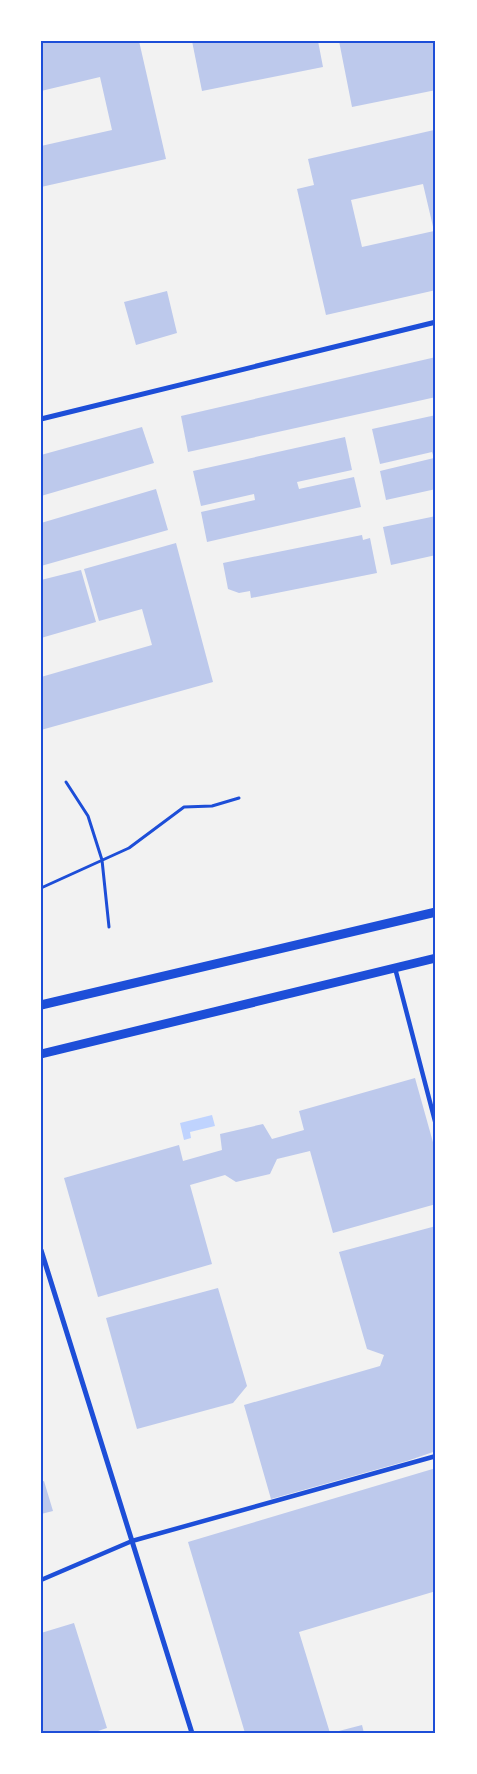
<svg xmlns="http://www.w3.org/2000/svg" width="477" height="1774" font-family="'PT Sans Narrow',sans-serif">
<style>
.water{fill:#bfd3fe}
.building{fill:#bdc9ec;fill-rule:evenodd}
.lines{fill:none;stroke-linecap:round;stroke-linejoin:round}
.path{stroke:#1d4ed8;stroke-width:3}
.pedestrian{stroke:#1d4ed8;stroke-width:4.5}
.minor{stroke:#1d4ed8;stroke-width:5}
.tertiary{stroke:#1d4ed8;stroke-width:9}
.neatline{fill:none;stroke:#1d4ed8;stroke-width:2}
</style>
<rect width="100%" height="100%" fill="#f2f2f2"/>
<path class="water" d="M 212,1115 L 215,1126 L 190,1132 L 191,1138 L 184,1140 L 180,1123 Z"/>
<path class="building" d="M 139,41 L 166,159 L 41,187 L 41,146 L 112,130 L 100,77 L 41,91 L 41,42 Z
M 192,41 L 318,41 L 323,67 L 202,91 Z
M 339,41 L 436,41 L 436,90 L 352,107 Z
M 434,130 L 436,290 L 326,315 L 297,189 L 314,185 L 308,159 ZM 423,184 L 434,231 L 362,247 L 351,200 Z
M 167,291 L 177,333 L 136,345 L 124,302 Z
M 436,357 L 436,397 L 188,452 L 181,416 Z
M 436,415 L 436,489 L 386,500 L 380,471 L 434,458 L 432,452 L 380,464 L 372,429 Z
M 142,427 L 154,463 L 41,496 L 41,455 Z
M 345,437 L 352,470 L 297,482 L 299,489 L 354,477 L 361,507 L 207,542 L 201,512 L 255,500 L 254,494 L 201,506 L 193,471 Z
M 156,489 L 168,530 L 41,566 L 41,523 Z
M 436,516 L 436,555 L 391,565 L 383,527 Z
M 362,535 L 363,540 L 370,538 L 377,573 L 251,598 L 250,591 L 239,593 L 228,589 L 223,563 Z
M 176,543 L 213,682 L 41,730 L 41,677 L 152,645 L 142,609 L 99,621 L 84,569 Z
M 81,570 L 96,622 L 41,638 L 41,580 Z
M 415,1078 L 436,1153 L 436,1204 L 333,1233 L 310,1151 L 277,1159 L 270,1174 L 236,1182 L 225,1175 L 190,1185 L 212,1264 L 98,1297 L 64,1178 L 179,1145 L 183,1161 L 222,1150 L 220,1134 L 263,1124 L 272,1139 L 304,1130 L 299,1111 Z
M 436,1226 L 436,1451 L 407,1461 L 271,1499 L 244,1405 L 380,1366 L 384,1355 L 367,1349 L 339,1252 Z
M 218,1288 L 247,1386 L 233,1403 L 137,1429 L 106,1318 Z
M 436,1468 L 436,1591 L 299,1632 L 330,1733 L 245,1733 L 188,1542 Z
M 44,1481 L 53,1511 L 41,1514 L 41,1482 Z
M 74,1623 L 107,1728 L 92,1733 L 41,1733 L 41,1633 Z
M 362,1725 L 364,1733 L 336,1733 L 335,1732 Z"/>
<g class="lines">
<path class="path" d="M 66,782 L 88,816 L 102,860 L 109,927
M 41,888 L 129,848 L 184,807 L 212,806 L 239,798"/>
<path class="pedestrian" d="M 395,968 L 436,1125
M 41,1580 L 132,1541 L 436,1456"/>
<path class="minor" d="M 41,419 L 436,322
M 41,1250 L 192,1733"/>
<path class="tertiary" d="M 41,1005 L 436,912
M 41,1054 L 436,958"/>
</g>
<rect width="477" height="1774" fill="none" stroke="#ffffff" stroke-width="85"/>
<rect x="42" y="42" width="392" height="1690" class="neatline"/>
</svg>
